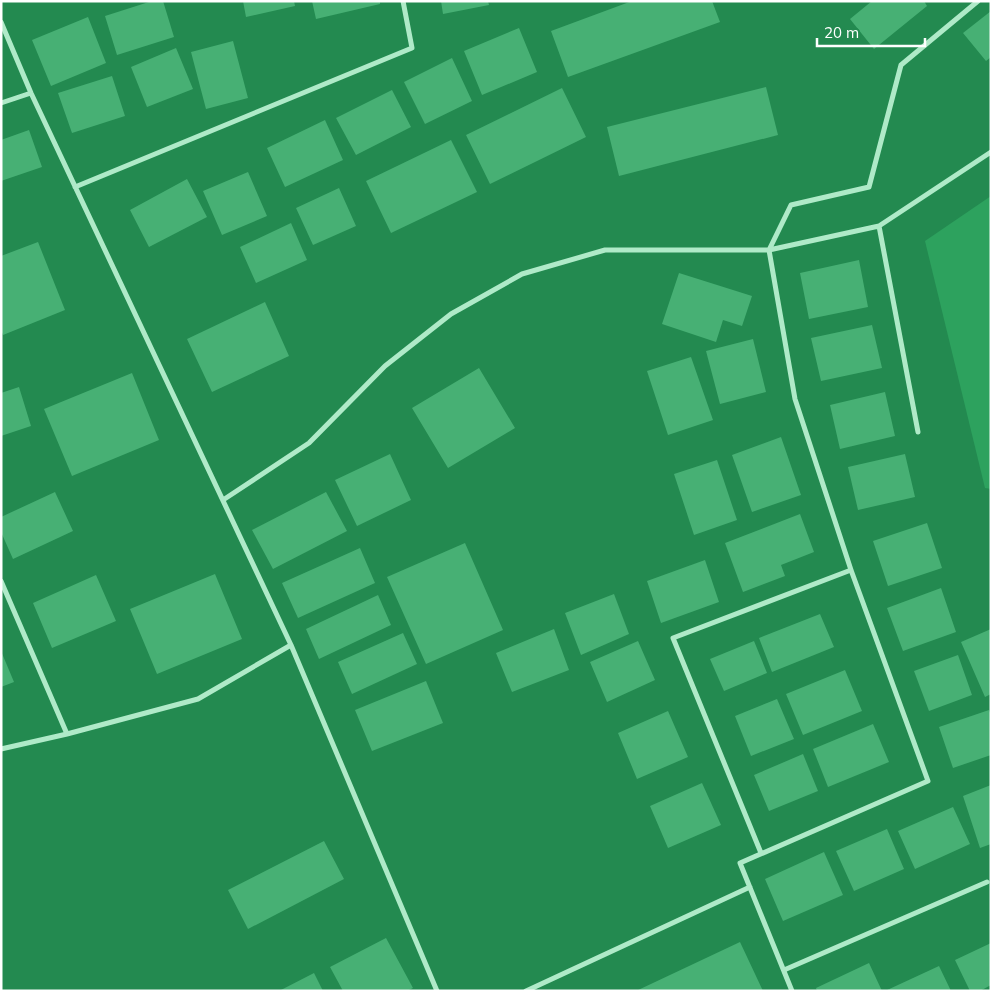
<svg xmlns="http://www.w3.org/2000/svg" width="992" height="992" font-family="Mulish,sans-serif">
<style>
.green{fill:#2da25e}
.building{fill:#47b074}
.lines{fill:none;stroke-linecap:round;stroke-linejoin:round}
.street{stroke:#afeac8;stroke-width:5}
</style>
<rect width="100%" height="100%" fill="#238a50"/>
<path class="green" d="M 991,196 L 991,489 L 985,488 L 925,241 Z"/>
<path class="building" d="M 152,1 L 163,1 L 174,37 L 117,55 L 105,16 Z
M 243,1 L 294,1 L 295,6 L 246,17 Z
M 312,1 L 380,1 L 380,4 L 316,19 Z
M 441,1 L 488,1 L 489,5 L 443,14 Z
M 632,1 L 712,1 L 720,22 L 568,77 L 551,31 Z
M 872,1 L 924,1 L 927,6 L 874,49 L 850,19 Z
M 991,11 L 991,57 L 986,61 L 963,33 Z
M 88,17 L 106,63 L 51,86 L 32,40 Z
M 519,28 L 537,72 L 482,95 L 464,51 Z
M 233,41 L 248,98 L 206,109 L 191,52 Z
M 176,48 L 193,89 L 147,107 L 131,67 Z
M 452,58 L 472,101 L 425,124 L 404,82 Z
M 112,76 L 125,116 L 72,133 L 58,93 Z
M 766,87 L 778,135 L 619,176 L 607,127 Z
M 562,88 L 586,137 L 490,184 L 466,135 Z
M 392,90 L 411,127 L 356,155 L 336,118 Z
M 325,120 L 343,160 L 285,187 L 267,148 Z
M 29,130 L 42,167 L 1,181 L 1,140 Z
M 451,140 L 477,192 L 391,233 L 366,181 Z
M 248,172 L 267,216 L 222,235 L 203,191 Z
M 187,179 L 207,217 L 149,247 L 130,210 Z
M 339,188 L 356,226 L 313,245 L 296,208 Z
M 291,223 L 307,260 L 256,283 L 240,247 Z
M 38,242 L 65,310 L 3,335 L 1,330 L 1,256 Z
M 859,260 L 868,307 L 809,319 L 800,273 Z
M 679,273 L 752,296 L 742,326 L 723,320 L 716,342 L 662,324 Z
M 265,302 L 289,356 L 212,392 L 187,339 Z
M 872,325 L 882,368 L 821,381 L 811,338 Z
M 753,339 L 766,392 L 720,404 L 706,351 Z
M 691,357 L 713,420 L 668,435 L 647,371 Z
M 479,368 L 515,428 L 448,468 L 412,408 Z
M 132,373 L 159,440 L 72,476 L 44,409 Z
M 19,387 L 31,426 L 1,436 L 1,393 Z
M 885,392 L 895,436 L 840,449 L 830,405 Z
M 781,437 L 801,495 L 752,512 L 732,455 Z
M 390,454 L 411,500 L 357,526 L 335,480 Z
M 905,454 L 915,497 L 858,510 L 848,467 Z
M 717,460 L 737,520 L 694,535 L 674,474 Z
M 55,492 L 73,531 L 13,559 L 1,532 L 1,517 Z
M 326,492 L 347,531 L 273,569 L 252,530 Z
M 800,514 L 814,552 L 781,565 L 785,576 L 743,592 L 725,543 Z
M 927,523 L 942,568 L 888,586 L 873,541 Z
M 465,543 L 503,630 L 426,664 L 387,577 Z
M 360,548 L 375,583 L 298,618 L 282,583 Z
M 705,560 L 719,602 L 661,623 L 647,581 Z
M 215,574 L 242,639 L 157,674 L 130,609 Z
M 96,575 L 116,621 L 52,648 L 33,603 Z
M 941,588 L 956,632 L 903,651 L 887,608 Z
M 614,594 L 629,634 L 581,655 L 565,613 Z
M 378,595 L 391,625 L 319,659 L 306,629 Z
M 820,614 L 834,647 L 772,672 L 759,638 Z
M 554,629 L 569,670 L 512,692 L 496,653 Z
M 991,629 L 991,694 L 985,697 L 961,642 Z
M 403,633 L 417,664 L 352,694 L 338,662 Z
M 638,641 L 655,680 L 607,702 L 590,662 Z
M 754,641 L 767,673 L 724,691 L 710,659 Z
M 1,651 L 14,682 L 1,687 Z
M 958,655 L 972,695 L 929,711 L 914,671 Z
M 845,670 L 862,711 L 803,735 L 786,694 Z
M 426,681 L 443,723 L 372,751 L 355,710 Z
M 777,699 L 794,739 L 751,756 L 735,716 Z
M 989,710 L 991,715 L 991,755 L 953,768 L 939,727 Z
M 668,711 L 688,757 L 637,779 L 618,733 Z
M 873,724 L 889,762 L 828,787 L 813,749 Z
M 803,754 L 818,791 L 769,811 L 754,775 Z
M 702,783 L 721,825 L 668,848 L 650,806 Z
M 991,785 L 991,844 L 980,848 L 963,796 Z
M 953,807 L 970,844 L 915,869 L 898,831 Z
M 887,829 L 904,869 L 854,891 L 836,851 Z
M 324,841 L 344,879 L 248,929 L 228,890 Z
M 824,852 L 843,895 L 783,921 L 765,879 Z
M 386,938 L 413,988 L 407,991 L 343,991 L 330,967 Z
M 740,942 L 763,991 L 636,991 Z
M 991,943 L 991,985 L 980,991 L 970,991 L 955,960 Z
M 869,963 L 882,991 L 817,991 L 816,988 Z
M 939,966 L 951,991 L 885,991 Z
M 314,973 L 323,991 L 279,991 Z"/>
<g class="lines">
<path class="street" d="M 1,22 L 31,93 L 291,645 L 437,991
M 1,103 L 31,93
M 75,187 L 412,48 L 403,1
M 879,226 L 918,432
M 223,500 L 309,443 L 385,366 L 451,314 L 522,274 L 605,250 L 769,250 L 791,205 L 869,187 L 901,65 L 978,1
M 1,581 L 67,734
M 1,749 L 67,734 L 198,699 L 291,645
M 761,853 L 673,638 L 851,570
M 784,970 L 987,882
M 526,991 L 750,887
M 792,991 L 740,863 L 928,781 L 851,570 L 795,399 L 769,250 L 879,226 L 991,152"/>
</g>
<rect width="992" height="992" fill="none" stroke="#ffffff" stroke-width="5"/>
<path d="M817 38v8h108v-8" fill="none" stroke="#ffffff" stroke-width="2.5"/>
<text x="824" y="38" font-size="15" fill="#ffffff" stroke="#238a50" stroke-width="4" paint-order="stroke">20 m</text>
</svg>
